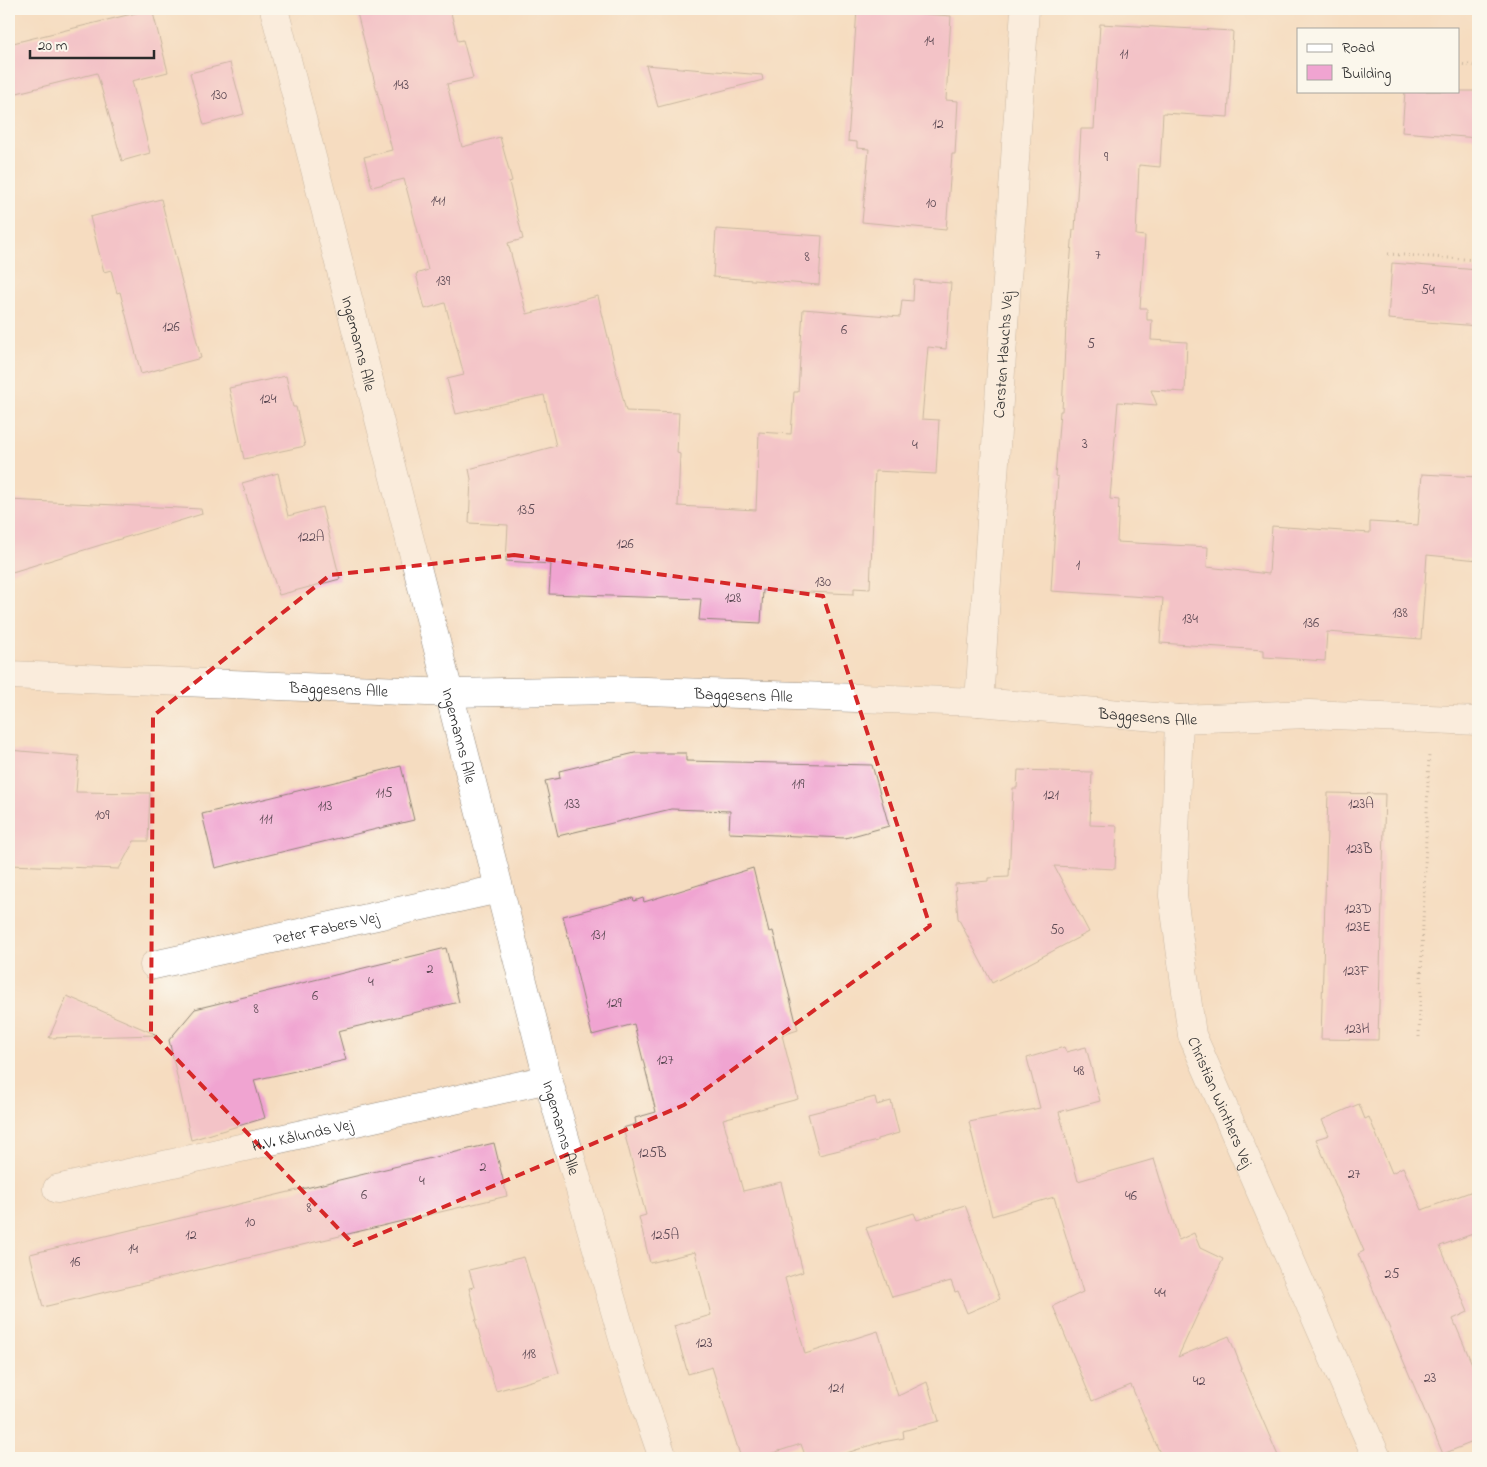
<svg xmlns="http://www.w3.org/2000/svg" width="1487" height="1467" font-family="'Indie Flower',sans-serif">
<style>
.building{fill:#f0a4d1}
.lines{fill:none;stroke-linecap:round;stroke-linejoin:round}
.minor-casing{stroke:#908476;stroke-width:29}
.path{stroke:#908476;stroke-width:3;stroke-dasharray:1 4;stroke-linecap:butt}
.minor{stroke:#fff;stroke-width:28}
.marked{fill:none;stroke:#d62828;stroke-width:4;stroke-dasharray:10 6;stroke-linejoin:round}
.labels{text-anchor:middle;stroke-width:5;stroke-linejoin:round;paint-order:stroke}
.number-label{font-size:14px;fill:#5c4954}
.street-label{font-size:16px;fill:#2b2b2b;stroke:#fbf7ec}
</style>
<rect width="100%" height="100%" fill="#fbf7ec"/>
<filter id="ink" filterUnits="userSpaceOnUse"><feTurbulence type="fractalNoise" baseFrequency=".02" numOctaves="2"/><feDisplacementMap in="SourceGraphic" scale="10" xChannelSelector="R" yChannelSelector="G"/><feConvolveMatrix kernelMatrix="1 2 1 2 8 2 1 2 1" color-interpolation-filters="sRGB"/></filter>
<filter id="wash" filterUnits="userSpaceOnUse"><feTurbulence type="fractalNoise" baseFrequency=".0096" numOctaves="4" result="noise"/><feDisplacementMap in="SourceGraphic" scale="20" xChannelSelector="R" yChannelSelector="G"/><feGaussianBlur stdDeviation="1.12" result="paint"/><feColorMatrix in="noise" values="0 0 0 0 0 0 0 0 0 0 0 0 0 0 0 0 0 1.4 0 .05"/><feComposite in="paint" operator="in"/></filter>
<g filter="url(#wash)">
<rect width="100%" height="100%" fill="#f5dcc0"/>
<g id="blocks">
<path class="building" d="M 152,9 L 168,72 L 132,81 L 150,153 L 122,161 L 97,73 L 9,95 L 9,44 Z
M 356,9 L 450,9 L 458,41 L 463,40 L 473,78 L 447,84 L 462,147 L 500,137 L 512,181 L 509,182 L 523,239 L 508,243 L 527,314 L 598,296 L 626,411 L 679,413 L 677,453 L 680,454 L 678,506 L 756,510 L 759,432 L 791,434 L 794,392 L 798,392 L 803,309 L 900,317 L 902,300 L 913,301 L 914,280 L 951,283 L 946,349 L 928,347 L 922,419 L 939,420 L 936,474 L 875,471 L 870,589 L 854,588 L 854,594 L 763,590 L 761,623 L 699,620 L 701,599 L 549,594 L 551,564 L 506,561 L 508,525 L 469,523 L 471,479 L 469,469 L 556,446 L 544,395 L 456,414 L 447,379 L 464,375 L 445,303 L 425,309 L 416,274 L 428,270 L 404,179 L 372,187 L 364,157 L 392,150 Z
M 857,9 L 951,16 L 946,100 L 958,101 L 955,154 L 952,154 L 946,230 L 862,222 L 869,149 L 857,148 L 857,142 L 848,141 Z
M 1100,24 L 1233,31 L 1228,117 L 1163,113 L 1160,167 L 1139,165 L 1136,235 L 1145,236 L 1140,308 L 1147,308 L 1147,320 L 1152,320 L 1151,340 L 1187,342 L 1185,392 L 1151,390 L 1157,405 L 1118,402 L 1110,499 L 1119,500 L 1117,542 L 1208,547 L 1207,567 L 1269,574 L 1272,526 L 1370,533 L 1370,522 L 1418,525 L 1422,474 L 1478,477 L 1478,560 L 1427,555 L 1421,639 L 1327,632 L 1325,661 L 1264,657 L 1264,650 L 1160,643 L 1163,598 L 1051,591 L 1058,477 L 1055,476 L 1060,411 L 1062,411 L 1067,303 L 1073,230 L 1075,230 L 1081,129 L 1094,129 Z
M 230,63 L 244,114 L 204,125 L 190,73 Z
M 646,65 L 762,75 L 763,80 L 658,107 Z
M 1405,91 L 1478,91 L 1478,138 L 1402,132 Z
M 161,199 L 201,358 L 141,374 L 120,292 L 117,293 L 111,270 L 104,272 L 90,217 Z
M 716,229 L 822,236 L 819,285 L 713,277 Z
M 1392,263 L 1478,270 L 1478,326 L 1388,319 Z
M 286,376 L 293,407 L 296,407 L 305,446 L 244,459 L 229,388 Z
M 278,473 L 288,516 L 322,507 L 340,579 L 279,595 L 242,483 Z
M 9,500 L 201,509 L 202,514 L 9,573 Z
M 9,750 L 79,756 L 76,792 L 150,793 L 148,841 L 134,841 L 119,869 L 9,865 Z
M 635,753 L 686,753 L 686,761 L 872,765 L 889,826 L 845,838 L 729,833 L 730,811 L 671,809 L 558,836 L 545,781 L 560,778 L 559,771 Z
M 401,766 L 414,820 L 215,868 L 202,814 Z
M 1018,770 L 1092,772 L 1090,825 L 1117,826 L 1115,869 L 1054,866 L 1089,932 L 992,983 L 958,918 L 955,884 L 988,881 L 988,878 L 1009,877 L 1013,788 L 1017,788 Z
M 1328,793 L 1385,794 L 1378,1040 L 1321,1039 Z
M 753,868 L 769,932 L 773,931 L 798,1030 L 782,1035 L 798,1099 L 723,1119 L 743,1191 L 781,1182 L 803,1272 L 785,1278 L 805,1354 L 878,1331 L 898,1396 L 927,1382 L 939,1421 L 903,1431 L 904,1438 L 878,1443 L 831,1458 L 806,1458 L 801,1444 L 757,1458 L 741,1458 L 712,1367 L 688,1374 L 674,1326 L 711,1315 L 695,1252 L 650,1263 L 639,1217 L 646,1215 L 623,1128 L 636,1124 L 635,1118 L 656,1112 L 634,1024 L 592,1035 L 563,916 L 633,898 L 634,901 L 643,898 L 644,902 Z
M 446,948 L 459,1002 L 338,1031 L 346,1060 L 254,1080 L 265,1118 L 191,1140 L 169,1040 L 195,1009 Z
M 67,996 L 157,1035 L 49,1038 Z
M 1064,1047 L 1066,1052 L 1086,1047 L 1100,1101 L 1059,1112 L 1078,1181 L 1154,1159 L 1179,1240 L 1194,1233 L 1200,1248 L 1223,1259 L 1178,1357 L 1229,1336 L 1242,1369 L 1241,1370 L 1279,1458 L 1162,1458 L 1131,1385 L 1092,1401 L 1053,1306 L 1083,1292 L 1054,1197 L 992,1216 L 969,1122 L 1040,1108 L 1027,1058 Z
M 875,1097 L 877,1105 L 891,1101 L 899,1133 L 877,1139 L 877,1141 L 819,1155 L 808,1114 Z
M 1359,1104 L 1365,1119 L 1369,1117 L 1392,1173 L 1403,1167 L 1422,1210 L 1478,1189 L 1478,1232 L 1440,1246 L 1468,1312 L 1453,1319 L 1478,1378 L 1478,1440 L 1443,1454 L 1358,1254 L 1364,1251 L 1316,1139 L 1329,1135 L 1322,1120 Z
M 494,1143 L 507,1196 L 43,1307 L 30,1254 Z
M 965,1205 L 1000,1299 L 967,1313 L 958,1291 L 955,1292 L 951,1281 L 892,1297 L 866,1228 L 914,1213 L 917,1220 Z
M 524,1257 L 559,1373 L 496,1391 L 475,1320 L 477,1320 L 469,1288 L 474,1287 L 469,1270 Z"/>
</g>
</g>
<g filter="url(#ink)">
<use href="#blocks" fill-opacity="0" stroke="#908476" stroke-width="1"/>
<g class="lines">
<g class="minor-casing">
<g id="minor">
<path id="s1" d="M 274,9 L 548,1079 L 628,1356 L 663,1458"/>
<path id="s2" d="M 9,675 L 451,693 L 616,690 L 979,702 L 1179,719 L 1309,714 L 1478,721"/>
<path id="s3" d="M 979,702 L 1025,9"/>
<path id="s4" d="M 1179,719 L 1173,896 L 1192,1035 L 1377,1458"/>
<path id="s5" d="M 154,965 L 499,889"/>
<path id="s6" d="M 57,1189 L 548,1079"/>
</g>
</g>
<path class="path" d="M 1458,64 L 1478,66
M 1388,254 L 1478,260
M 1419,1037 L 1429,754"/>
<use href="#minor" class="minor"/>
</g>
</g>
<path d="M0 0H1487V1467H0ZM 514,555 L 823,596 L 930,926 L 684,1105 L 354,1245 L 151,1032 L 153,716 L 330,575 Z" fill="#f5dcc0" fill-opacity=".55" fill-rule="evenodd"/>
<path class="marked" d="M 514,555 L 823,596 L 930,926 L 684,1105 L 354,1245 L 151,1032 L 153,716 L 330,575 Z"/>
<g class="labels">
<g class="number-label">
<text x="929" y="45">14</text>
<text x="1124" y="58">11</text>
<text x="401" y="89">143</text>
<text x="219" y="99">130</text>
<text x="938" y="128">12</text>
<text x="1106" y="161">9</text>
<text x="438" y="205">141</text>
<text x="931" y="207">10</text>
<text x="1098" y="259">7</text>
<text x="807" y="261">8</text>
<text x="443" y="285">139</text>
<text x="1428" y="294">54</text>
<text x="171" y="331">126</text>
<text x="844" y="334">6</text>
<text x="1091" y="348">5</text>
<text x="268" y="403">124</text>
<text x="1085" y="448">3</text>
<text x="915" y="449">4</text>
<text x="526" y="514">135</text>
<text x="311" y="541">122A</text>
<text x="625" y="548">126</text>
<text x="1078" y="569">1</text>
<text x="823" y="586">130</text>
<text x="733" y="602">128</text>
<text x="1400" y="617">138</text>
<text x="1190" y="623">134</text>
<text x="1311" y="627">136</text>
<text x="798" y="788">119</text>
<text x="384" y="797">115</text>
<text x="1051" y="799">121</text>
<text x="572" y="808">133</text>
<text x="1361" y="808">123A</text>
<text x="325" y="810">113</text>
<text x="102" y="819">109</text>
<text x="266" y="823">111</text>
<text x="1359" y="853">123B</text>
<text x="1358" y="913">123D</text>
<text x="1358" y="931">123E</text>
<text x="1057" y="934">50</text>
<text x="598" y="939">131</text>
<text x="430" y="973">2</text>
<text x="1356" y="975">123F</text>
<text x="371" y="986">4</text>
<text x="315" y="1000">6</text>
<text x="614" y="1007">129</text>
<text x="256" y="1013">8</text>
<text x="1357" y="1033">123H</text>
<text x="665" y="1064">127</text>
<text x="1079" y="1075">48</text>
<text x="652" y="1157">125B</text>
<text x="483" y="1171">2</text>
<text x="1354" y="1178">27</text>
<text x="422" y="1185">4</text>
<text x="364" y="1199">6</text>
<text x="1131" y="1200">46</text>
<text x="309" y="1212">8</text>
<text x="250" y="1226">10</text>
<text x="191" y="1239">12</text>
<text x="665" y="1239">125A</text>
<text x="133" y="1253">14</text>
<text x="75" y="1266">16</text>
<text x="1392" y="1278">25</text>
<text x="1160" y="1297">44</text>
<text x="704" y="1347">123</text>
<text x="529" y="1358">118</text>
<text x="1430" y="1382">23</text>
<text x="1199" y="1385">42</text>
<text x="836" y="1392">121</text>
</g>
<g class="street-label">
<text dy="6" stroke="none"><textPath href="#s1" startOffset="345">Ingemanns Alle</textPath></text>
<text dy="6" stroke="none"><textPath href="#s3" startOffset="348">Carsten Hauchs Vej</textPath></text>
<text dy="6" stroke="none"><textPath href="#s2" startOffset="330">Baggesens Alle</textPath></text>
<text dy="6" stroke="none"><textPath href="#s2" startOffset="735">Baggesens Alle</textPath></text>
<text dy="6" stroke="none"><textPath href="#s2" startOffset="1140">Baggesens Alle</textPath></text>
<text dy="6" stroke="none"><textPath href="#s1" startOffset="750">Ingemanns Alle</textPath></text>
<text dy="6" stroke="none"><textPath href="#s5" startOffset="176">Peter Fabers Vej</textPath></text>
<text dy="6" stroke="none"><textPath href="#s4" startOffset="390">Christian Winthers Vej</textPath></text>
<text dy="6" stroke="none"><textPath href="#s1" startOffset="1155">Ingemanns Alle</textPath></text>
<text dy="6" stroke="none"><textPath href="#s6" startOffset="251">H.V. Kålunds Vej</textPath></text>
</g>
</g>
<rect width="1487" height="1467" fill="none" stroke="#fbf7ec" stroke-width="30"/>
<rect x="1297" y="28" width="162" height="65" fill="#fbf7ec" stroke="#a8a59f"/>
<rect x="1307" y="44" width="25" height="8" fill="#ffffff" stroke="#a8a59f"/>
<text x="1342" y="52" font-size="15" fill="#2b2b2b">Road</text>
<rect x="1307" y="65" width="25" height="15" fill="#f0a4d1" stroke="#a8a59f"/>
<text x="1342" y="78" font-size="15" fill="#2b2b2b">Building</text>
<path d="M30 50v8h124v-8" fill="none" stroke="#2b2b2b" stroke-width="2.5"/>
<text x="38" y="50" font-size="15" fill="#2b2b2b" stroke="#fbf7ec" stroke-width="4" paint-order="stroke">20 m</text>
</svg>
